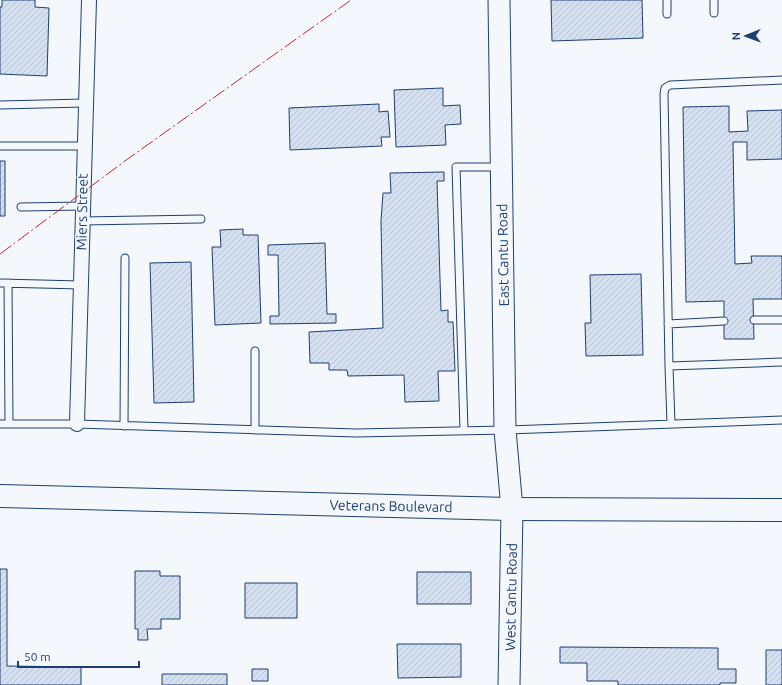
<svg xmlns="http://www.w3.org/2000/svg" width="782" height="685" font-family="Ubuntu,sans-serif">
<style>
.building{fill:url(#building-hatch);stroke:#1d3f73}
.lines{fill:none;stroke-linecap:round;stroke-linejoin:round}
.lane-casing{stroke:#1d3f73;stroke-width:9}
.street-casing{stroke:#1d3f73;stroke-width:16}
.secondary-casing{stroke:#1d3f73;stroke-width:23}
.primary-casing{stroke:#1d3f73;stroke-width:24}
.lane{stroke:#f4f7fb;stroke-width:7}
.street{stroke:#f4f7fb;stroke-width:14}
.secondary{stroke:#f4f7fb;stroke-width:21}
.primary{stroke:#f4f7fb;stroke-width:22}
.power{stroke:#c62828;stroke-width:1;stroke-dasharray:14 3 2 3;stroke-linecap:butt}
.labels{text-anchor:middle;stroke-width:3;stroke-linejoin:round;paint-order:stroke}
.street-label{font-size:14px;fill:#1d3f73;stroke:#f4f7fb}
</style>
<defs>
<pattern id="building-hatch" width="6" height="6" patternUnits="userSpaceOnUse"><rect width="6" height="6" fill="#d5e0f0"/><path d="M-1 1l2-2M0 6l6-6M5 7l2-2" fill="none" stroke="#b6c1d1"/></pattern>
</defs>
<rect width="100%" height="100%" fill="#f4f7fb"/>
<path class="building" d="M 2,0 L 35,0 L 35,7 L 49,8 L 47,76 L 0,74 L 0,7 L 2,7 Z
M 551,0 L 642,0 L 643,38 L 552,41 Z
M 443,88 L 443,106 L 460,105 L 461,124 L 445,125 L 446,145 L 396,147 L 394,90 Z
M 379,104 L 379,112 L 388,111 L 390,137 L 381,137 L 382,146 L 290,150 L 289,108 Z
M 729,106 L 729,132 L 748,131 L 747,111 L 782,110 L 782,159 L 747,160 L 747,142 L 733,142 L 735,264 L 752,263 L 751,256 L 782,256 L 782,299 L 753,299 L 754,339 L 724,339 L 724,301 L 686,302 L 683,107 Z
M 0,161 L 5,161 L 5,216 L 0,216 Z
M 444,172 L 444,181 L 437,181 L 441,311 L 448,310 L 448,322 L 453,322 L 455,371 L 438,371 L 439,401 L 405,402 L 404,375 L 348,376 L 347,370 L 329,370 L 329,363 L 310,363 L 309,332 L 383,328 L 381,221 L 383,193 L 391,193 L 390,173 Z
M 243,229 L 243,235 L 258,235 L 261,323 L 215,325 L 212,247 L 221,247 L 220,230 Z
M 325,243 L 327,314 L 336,314 L 336,323 L 270,324 L 270,316 L 279,316 L 278,255 L 268,255 L 268,245 Z
M 191,262 L 194,402 L 154,403 L 150,263 Z
M 641,274 L 643,355 L 586,356 L 585,323 L 591,323 L 590,275 Z
M 0,569 L 7,569 L 7,666 L 81,667 L 81,685 L 0,685 Z
M 135,571 L 160,571 L 160,576 L 180,576 L 180,619 L 161,619 L 161,629 L 147,629 L 148,640 L 138,640 L 138,629 L 135,629 Z
M 417,572 L 471,572 L 471,604 L 417,604 Z
M 245,583 L 297,583 L 297,618 L 245,618 Z
M 397,644 L 461,644 L 461,677 L 398,678 Z
M 560,647 L 718,648 L 718,669 L 736,669 L 736,683 L 720,683 L 720,685 L 618,685 L 618,681 L 587,681 L 587,663 L 560,663 Z
M 766,650 L 782,650 L 782,685 L 766,685 Z
M 252,669 L 268,669 L 268,681 L 252,681 Z
M 162,674 L 227,674 L 227,685 L 162,685 Z"/>
<g class="lines">
<g class="lane-casing">
<path id="lane" d="M 667,0 L 667,14
M 714,0 L 714,13
M 0,105 L 85,103
M 0,146 L 84,146
M 21,207 L 82,206
M 82,221 L 201,219
M 0,283 L 80,285
M 8,283 L 9,424
M 754,320 L 782,320
M 668,324 L 724,321
M 669,366 L 782,362
M 0,424 L 77,424 L 356,433 L 505,430 L 782,420
M 671,424 L 669,366 L 664,94 L 665,88 L 670,85 L 782,80
M 124,426 L 125,258
M 255,430 L 255,351
M 464,430 L 456,167 L 499,167"/>
</g>
<g class="street-casing">
<path id="street" d="M 77,424 L 89,0"/>
</g>
<g class="secondary-casing">
<path id="secondary" d="M 499,0 L 505,430 L 512,509 L 509,685"/>
</g>
<g class="primary-casing">
<path id="primary" d="M 0,496 L 512,509 L 782,510"/>
</g>
<use href="#lane" class="lane"/>
<use href="#street" class="street"/>
<use href="#secondary" class="secondary"/>
<use href="#primary" class="primary"/>
<path class="power" d="M 0,254 L 129,158 L 351,0"/>
</g>
<g class="labels">
<g class="street-label">
<text transform="translate(82 212) rotate(-89)" y="5">Miers Street</text>
<text transform="translate(503 255) rotate(-91)" y="5">East Cantu Road</text>
<text transform="translate(391 506) rotate(1)" y="5">Veterans Boulevard</text>
<text transform="translate(511 597) rotate(-89)" y="5">West Cantu Road</text>
</g>
</g>
<g transform="translate(746 36) rotate(269)" stroke="#f4f7fb" stroke-width="3" paint-order="stroke">
<path d="M0-3L7 15L0 10L-7 15Z" fill="#1d3f73"/>
<text y="-6" font-size="11" font-weight="bold" text-anchor="middle" fill="#1d3f73">N</text>
</g>
<path d="M18 661v6h121v-6" fill="none" stroke="#1d3f73" stroke-width="2"/>
<text x="24" y="661" font-size="12" fill="#1d3f73" stroke="#f4f7fb" stroke-width="3" paint-order="stroke">50 m</text>
</svg>
